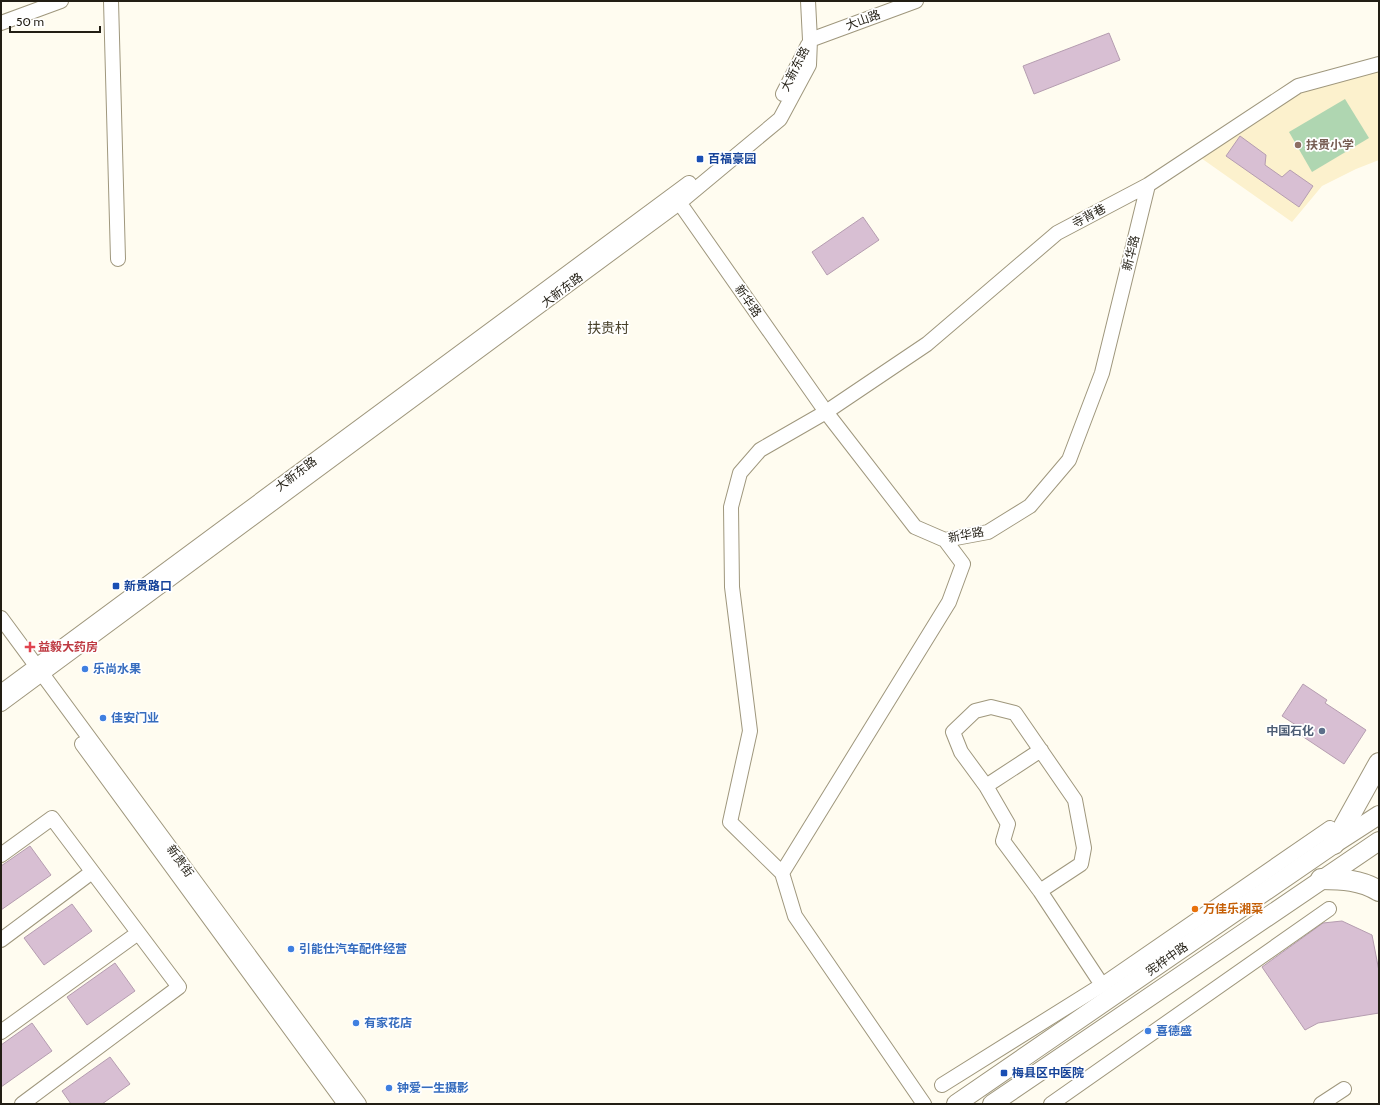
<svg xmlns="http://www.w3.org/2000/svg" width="1380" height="1105" font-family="Cabin,'Noto Sans SC',sans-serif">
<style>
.built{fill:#fcf1cd}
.green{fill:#afd6b1}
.building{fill:#d8bfd3;stroke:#b59db0}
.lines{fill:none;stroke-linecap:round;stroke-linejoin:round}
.minor-casing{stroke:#9f977d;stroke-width:16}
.major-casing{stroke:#9f977d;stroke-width:20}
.highway-casing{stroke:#9f977d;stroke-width:22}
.minor{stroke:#fff;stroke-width:14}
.major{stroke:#fff;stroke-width:18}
.highway{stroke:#fff;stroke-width:20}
.education-dot{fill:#8d6e63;stroke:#fff;stroke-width:1.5}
.transit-dot{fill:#1a4fb4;stroke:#fff;stroke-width:1.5}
.health-dot{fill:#e0444e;stroke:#fff;stroke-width:1.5}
.shop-dot{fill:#3f7fe0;stroke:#fff;stroke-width:1.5}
.service-dot{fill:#5c6f8a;stroke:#fff;stroke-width:1.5}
.food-dot{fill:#e8710a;stroke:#fff;stroke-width:1.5}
.labels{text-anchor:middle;stroke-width:3.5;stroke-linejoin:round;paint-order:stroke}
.street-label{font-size:12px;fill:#221e14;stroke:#fff}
.education-label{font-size:12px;font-weight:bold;fill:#785e54;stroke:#fff;text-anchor:start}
.transit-label{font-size:12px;font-weight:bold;fill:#164399;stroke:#fff;text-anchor:start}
.health-label{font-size:12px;font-weight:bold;fill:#be3a42;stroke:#fff;text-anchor:start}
.shop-label{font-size:12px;font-weight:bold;fill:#366cbe;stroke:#fff;text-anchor:start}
.service-label{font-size:12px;font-weight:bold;fill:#4e5e75;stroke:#fff;text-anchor:end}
.food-label{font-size:12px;font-weight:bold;fill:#c56008;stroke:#fff;text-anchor:start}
.quarter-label{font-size:14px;fill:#463f28;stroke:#fff}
</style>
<rect width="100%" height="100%" fill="#fffcf0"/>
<path class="built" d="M 1379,70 L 1379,160 L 1356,169 L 1322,186 L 1292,222 L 1201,158 L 1233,131 L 1301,93 Z"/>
<path class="green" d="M 1345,99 L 1369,138 L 1312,172 L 1289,132 Z"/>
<path class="building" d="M 1109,33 L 1120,60 L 1034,94 L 1023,66 Z
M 1240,136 L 1266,155 L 1265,165 L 1282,177 L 1290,170 L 1313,186 L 1299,207 L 1226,156 Z
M 863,217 L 879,240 L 827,275 L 812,252 Z
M 1303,684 L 1327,700 L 1325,703 L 1366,730 L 1344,764 L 1302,736 L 1305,731 L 1282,716 Z
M 30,846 L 51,875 L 1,910 L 1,866 Z
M 72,904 L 92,931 L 44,965 L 24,938 Z
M 1342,921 L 1372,935 L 1379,971 L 1379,1013 L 1318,1023 L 1305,1030 L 1262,967 L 1323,923 Z
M 115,963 L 135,991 L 87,1025 L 67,997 Z
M 32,1023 L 52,1051 L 1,1087 L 1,1045 Z
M 110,1057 L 130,1084 L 102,1104 L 71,1104 L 62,1091 Z"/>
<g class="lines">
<g class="minor-casing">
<path id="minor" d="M 111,1 L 118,259
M 1,23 L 61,1
M 810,40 L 916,1
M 783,94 L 808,45
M 674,195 L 826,412 L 915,527 L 945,540 L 988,532 L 1030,506 L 1069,460 L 1102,373 L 1148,185
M 1,618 L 359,1104
M 1,692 L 689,183
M 1,704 L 679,203 L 780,119 L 809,65 L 810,40 L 808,1
M 82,744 L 345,1104
M 986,786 L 1041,750
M 1,855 L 52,818 L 179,987 L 22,1104
M 782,873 L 949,602 L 963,564 L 945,540
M 1040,891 L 1081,864 L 1084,848 L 1075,800 L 1015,713 L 991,707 L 975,711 L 953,732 L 961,752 L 986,786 L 1008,824 L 1003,841 L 1040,891 L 1102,985
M 1,940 L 92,872
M 1,1032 L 138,933
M 942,1085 L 1102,985 L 1330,828
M 924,1104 L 795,916 L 782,873 L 730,822 L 750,731 L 732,587 L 731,507 L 740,473 L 760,450 L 826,412 L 927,344 L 1057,233 L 1148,185 L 1298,86 L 1379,64
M 1051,1104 L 1329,909
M 1321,1104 L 1344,1089"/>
</g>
<g class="major-casing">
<path id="major" d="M 956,1104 L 1334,844 L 1379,815
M 992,1104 L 1379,841"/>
</g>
<g class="highway-casing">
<path id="highway" d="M 1334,844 L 1379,763
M 1321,879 C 1342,879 1361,880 1379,891"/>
</g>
<use href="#minor" class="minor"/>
<use href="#major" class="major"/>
<use href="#highway" class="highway"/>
</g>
<circle class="education-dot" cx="1298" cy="145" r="4"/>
<g class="transit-dot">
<rect x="696" y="155" width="8" height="8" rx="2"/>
<rect x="112" y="582" width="8" height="8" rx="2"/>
<rect x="1000" y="1069" width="8" height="8" rx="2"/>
</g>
<path class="health-dot" d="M28 641h4v4h4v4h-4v4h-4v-4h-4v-4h4z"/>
<g class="shop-dot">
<circle cx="85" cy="669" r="4"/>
<circle cx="103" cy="718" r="4"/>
<circle cx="291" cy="949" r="4"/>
<circle cx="356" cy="1023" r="4"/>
<circle cx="1148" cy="1031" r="4"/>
<circle cx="389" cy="1088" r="4"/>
</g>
<circle class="service-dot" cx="1322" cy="731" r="4"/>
<circle class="food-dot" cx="1195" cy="909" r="4"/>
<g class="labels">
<g class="street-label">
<text transform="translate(863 20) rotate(-20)" y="4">大山路</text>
<text transform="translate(795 69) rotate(-63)" y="4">大新东路</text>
<text transform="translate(1089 216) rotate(-28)" y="4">寺背巷</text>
<text transform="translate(1131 253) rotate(-76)" y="4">新华路</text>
<text transform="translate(562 290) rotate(-37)" y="4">大新东路</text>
<text transform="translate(748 301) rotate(55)" y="4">新华路</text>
<text transform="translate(296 474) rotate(-37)" y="4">大新东路</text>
<text transform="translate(966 535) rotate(-11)" y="4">新华路</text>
<text transform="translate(180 861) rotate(54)" y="4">新贵街</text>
<text transform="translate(1167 959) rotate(-35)" y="4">宪梓中路</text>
</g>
<g class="education-label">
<text x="1306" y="149">扶贵小学</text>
</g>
<g class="transit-label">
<text x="708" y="163">百福豪园</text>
<text x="124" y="590">新贵路口</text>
<text x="1012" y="1077">梅县区中医院</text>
</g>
<g class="health-label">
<text x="38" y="651">益毅大药房</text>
</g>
<g class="shop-label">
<text x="93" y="673">乐尚水果</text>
<text x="111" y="722">佳安门业</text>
<text x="299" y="953">引能仕汽车配件经营</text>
<text x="364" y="1027">有家花店</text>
<text x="1156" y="1035">喜德盛</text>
<text x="397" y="1092">钟爱一生摄影</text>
</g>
<g class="service-label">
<text x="1314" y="735">中国石化</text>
</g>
<g class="food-label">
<text x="1203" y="913">万佳乐湘菜</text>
</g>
<g class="quarter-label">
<text x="608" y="333">扶贵村</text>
</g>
</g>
<rect width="1380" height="1105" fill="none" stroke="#221e14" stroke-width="4"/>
<path d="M10 26v6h90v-6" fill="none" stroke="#221e14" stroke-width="2"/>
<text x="16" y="26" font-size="12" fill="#221e14" stroke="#ffffff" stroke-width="3" paint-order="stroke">50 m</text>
</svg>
